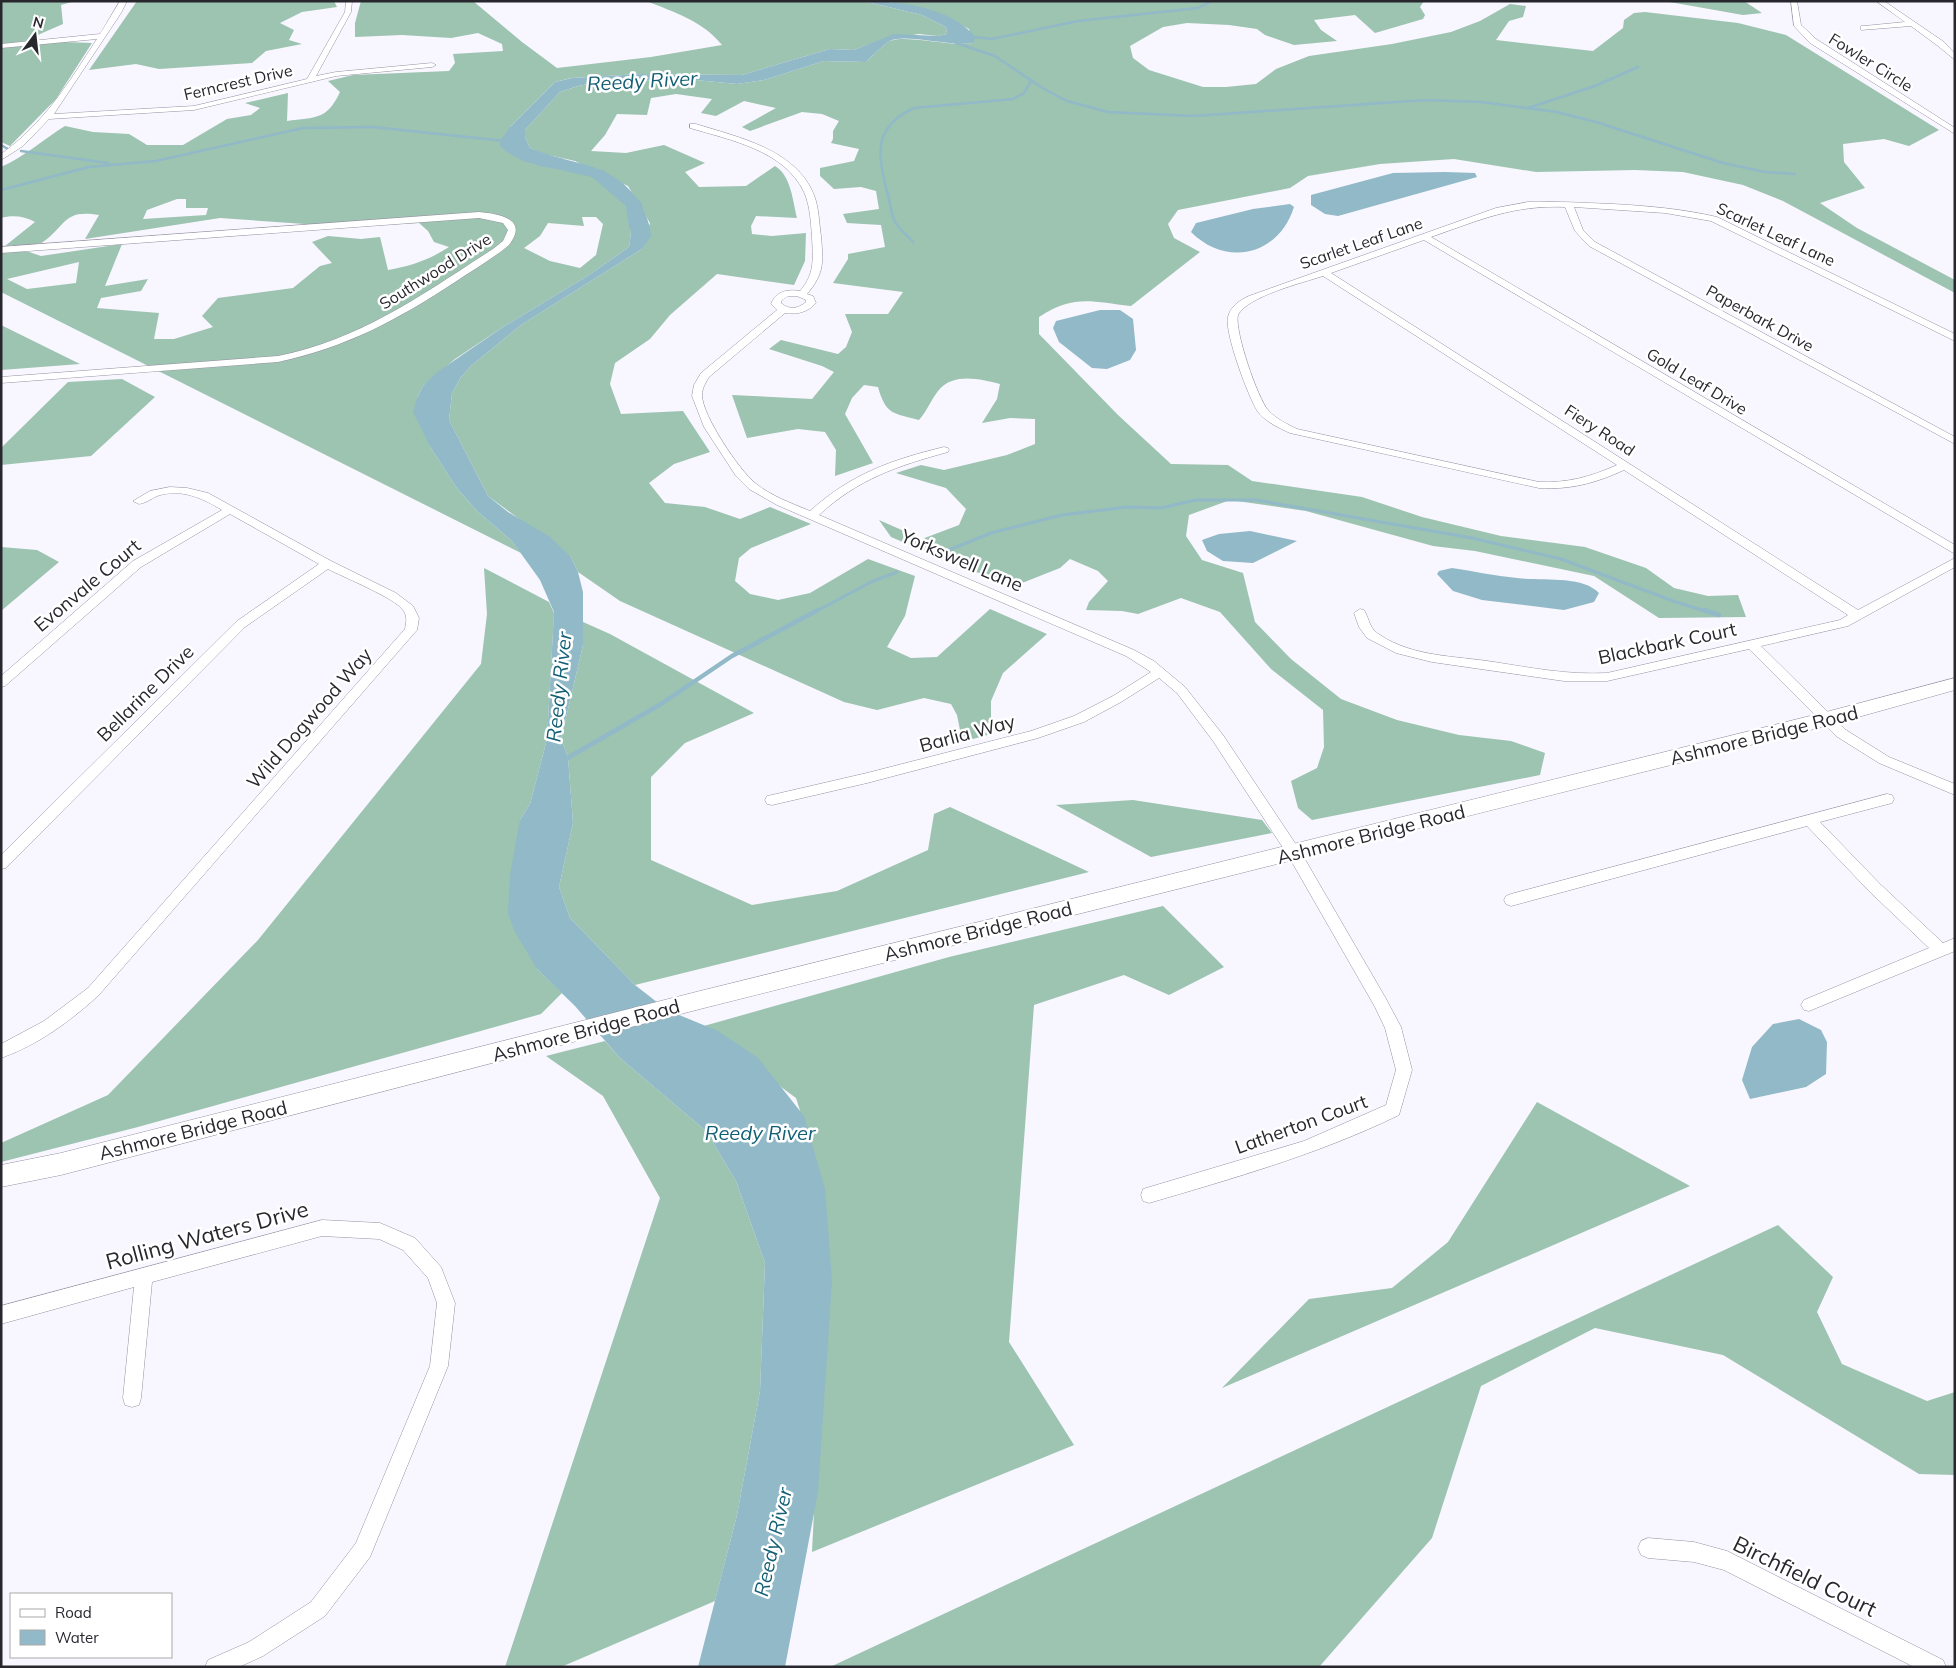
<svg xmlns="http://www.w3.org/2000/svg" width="1956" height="1668" font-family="Mulish,sans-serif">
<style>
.forest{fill:#9dc3b1;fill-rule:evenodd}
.water{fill:#91b9c7}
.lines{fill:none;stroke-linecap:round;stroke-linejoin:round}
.stream-far2{stroke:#91b9c7;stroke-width:2.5}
.stream-far1{stroke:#91b9c7;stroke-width:3}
.stream{stroke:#91b9c7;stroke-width:4.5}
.river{fill:#91b9c7;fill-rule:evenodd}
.street-casing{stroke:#9791a3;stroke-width:1}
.secondary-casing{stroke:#9791a3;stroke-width:1}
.street{fill:#fff;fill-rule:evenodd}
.secondary{fill:#fff;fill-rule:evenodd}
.labels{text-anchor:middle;stroke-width:5;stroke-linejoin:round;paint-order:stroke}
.far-street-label{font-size:16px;fill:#29272e;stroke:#fff}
.street-label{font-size:19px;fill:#29272e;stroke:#fff}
.water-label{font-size:20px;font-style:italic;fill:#136076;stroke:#fff}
.near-street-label{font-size:22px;fill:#29272e;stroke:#fff}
</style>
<rect width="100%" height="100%" fill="#f8f6fe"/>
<path class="forest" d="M 1,1 L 75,1 L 61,5 L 63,24 L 40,34 L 21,46 L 64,42 L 92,43 L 56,99 L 10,146 L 1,142 Z
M 137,1 L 334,1 L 337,7 L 302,12 L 280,23 L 294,30 L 289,40 L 302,44 L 266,51 L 252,63 L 159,69 L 136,64 L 89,70 Z
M 361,1 L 473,1 L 522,42 L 557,68 L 651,57 L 722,45 C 703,21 674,12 646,1 L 863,1 L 922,15 L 946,27 L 947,34 L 938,36 L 919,34 L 880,40 L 854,50 L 830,49 L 742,75 L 641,74 L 571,78 L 555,82 L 510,127 L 530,163 C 586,178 643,166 629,247 L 589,275 L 503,327 L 455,359 L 423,386 L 417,398 L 431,448 L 456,487 L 477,511 L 512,541 L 521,553 L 1,292 L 1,249 L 29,252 L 41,256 L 122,244 L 105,286 L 148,279 L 141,291 L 101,298 L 97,308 L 159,313 L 154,339 L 174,339 L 213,327 L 202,316 L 218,298 L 293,288 L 320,266 L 332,263 L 312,242 L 328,236 L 361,239 L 380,237 L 388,270 C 411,266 429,260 449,247 L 434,242 L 428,231 L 419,223 L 348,227 L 220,218 L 85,239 L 99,215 C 63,209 67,225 43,242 C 37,246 13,245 5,246 L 35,222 C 25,216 12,215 1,218 L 1,167 C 24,157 44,139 65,126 L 93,132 L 129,134 L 147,145 L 183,145 L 227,119 L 251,115 L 260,108 L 245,103 L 288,93 L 287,121 C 316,117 327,120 340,92 L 328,81 L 353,75 L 449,71 L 455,63 L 453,54 L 503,51 L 502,44 L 478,33 L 451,38 L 402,35 L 355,37 L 355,23 ZM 177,199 L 186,199 L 186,208 L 208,208 L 206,215 L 143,219 L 147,210 ZM 582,217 L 596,217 L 603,224 L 596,255 L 580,268 L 550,261 L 524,248 L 540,236 L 548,223 L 584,226 ZM 79,262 L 76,283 L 27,289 L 7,279 Z
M 884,1 L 1424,1 L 1420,7 L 1425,15 L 1423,19 L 1375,33 L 1355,15 L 1314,20 L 1321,30 L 1337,41 L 1294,45 L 1265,35 L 1257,29 L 1229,25 L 1187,23 L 1163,27 L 1130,46 L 1133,58 L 1149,70 L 1203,87 L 1226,87 L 1256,84 L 1276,69 L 1309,56 L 1392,44 L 1451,32 L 1480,21 L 1510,4 L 1526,6 L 1523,17 L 1509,21 L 1496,40 L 1593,51 L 1623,28 L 1624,20 L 1634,13 L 1645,12 L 1738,23 L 1786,35 L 1939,130 L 1909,146 L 1884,139 L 1843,144 L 1844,162 L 1865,188 L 1820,203 L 1857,228 L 1955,280 L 1955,293 L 1783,201 L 1743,185 L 1683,172 L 1635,170 L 1536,172 L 1454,159 L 1380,164 L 1308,176 L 1290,188 L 1178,210 L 1168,224 L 1174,238 L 1200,252 L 1131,306 C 1091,302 1075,294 1039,317 L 1039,334 L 1118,415 L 1171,464 L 1228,465 L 1252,481 L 1362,497 L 1422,517 L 1501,536 L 1585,547 L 1646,568 L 1674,588 L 1708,596 L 1738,595 L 1746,617 L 1659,618 L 1594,576 L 1475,551 L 1433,546 L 1306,511 L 1230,500 L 1189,515 L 1186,536 L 1202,560 L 1243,573 L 1255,622 L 1291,659 L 1341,699 L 1397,720 L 1459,735 L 1511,741 L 1545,753 L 1540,775 L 1312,820 L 1298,808 L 1291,781 L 1317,768 L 1324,747 L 1323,710 L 1271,669 L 1220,612 L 1181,598 L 1138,614 L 1122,611 L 1086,610 L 1089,602 L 1108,581 L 1098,571 L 1070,559 L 1060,568 L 1022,583 L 971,571 L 891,537 L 879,520 L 922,539 L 959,525 L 966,509 L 946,488 L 896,473 L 921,465 L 944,470 L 1007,455 L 1035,444 L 1035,419 L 1010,418 L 982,423 L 997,399 L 1000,384 C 980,379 953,372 938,391 C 931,400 927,411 919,420 C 893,413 886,415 878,387 L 864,385 L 852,398 L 845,414 L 873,463 L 835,476 L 836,450 L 825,432 L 798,429 L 747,438 L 732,395 L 812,399 L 834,372 L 822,366 L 769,349 L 781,340 L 838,354 L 846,347 L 852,332 L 845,314 L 888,314 L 903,292 L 833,283 L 848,259 L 848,254 L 885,247 L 881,225 L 847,223 L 843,214 L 879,209 L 876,191 L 861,187 L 834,189 L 820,176 L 820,168 L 854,161 L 859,149 L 831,143 L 833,139 L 833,131 L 839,121 L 822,114 L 802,112 L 750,131 L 742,127 L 776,108 L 744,101 L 716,116 L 701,113 L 712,99 L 676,94 L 651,98 L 647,115 L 617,114 L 605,135 L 591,151 L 626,153 L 664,145 L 705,163 L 685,172 L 699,187 L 746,186 L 775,166 C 791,175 793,202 797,218 L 756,216 L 751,226 L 752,234 L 772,236 L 806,233 L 805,261 L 794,285 L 717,274 L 670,315 L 650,339 L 615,363 L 610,384 L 621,414 L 683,411 L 710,452 L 674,464 L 649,483 L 665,503 L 705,507 L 740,519 L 770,507 L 811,524 L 751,548 L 739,558 L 735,581 L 750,594 L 778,600 L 810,593 L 868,559 L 915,576 L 905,616 L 887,647 L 911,658 L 937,657 L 990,609 L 1047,634 L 1003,673 L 991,701 L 991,734 L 973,739 L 961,735 L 957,715 L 951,704 L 924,698 L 877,710 L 844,702 L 620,601 L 578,572 L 571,557 L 488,496 L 449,420 L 452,393 L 461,377 L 471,366 L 521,325 L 642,249 L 650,223 L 628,186 L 575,161 L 544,154 L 530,148 L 525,137 L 525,130 L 560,92 L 578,86 L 599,82 L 657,80 L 696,80 L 737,84 L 764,80 L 824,61 L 866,62 C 871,57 884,44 890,41 C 904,34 952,47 973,43 L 969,29 C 942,13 914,6 884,1 Z
M 1664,1 L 1744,1 L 1762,13 L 1743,15 Z
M 1,325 L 80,364 L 1,370 Z
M 122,379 L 155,397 L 91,456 L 1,465 L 1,448 L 68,382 Z
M 1,547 L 37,550 L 59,562 L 1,611 Z
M 484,568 L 549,602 L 554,613 L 547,739 L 530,804 L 520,820 L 537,969 L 562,993 L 541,1014 L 138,1127 L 1,1162 L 1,1143 L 108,1095 L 258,940 L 481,664 L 487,614 Z
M 583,622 L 610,634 L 754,713 L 685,743 L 651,777 L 651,860 L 752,905 L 837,891 L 928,850 L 934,814 L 950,807 L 1089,872 L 635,985 L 570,918 L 559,887 L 573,823 L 568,757 L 561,739 L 583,645 Z
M 1133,800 L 1262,820 L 1272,833 L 1151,857 L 1056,805 Z
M 1163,906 L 1224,967 L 1169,995 L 1124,975 L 1034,1005 L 1009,1342 L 1074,1445 L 812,1552 L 823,1333 L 819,1170 L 796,1098 L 754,1067 L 686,1031 L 949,957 Z
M 605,1041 L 620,1058 L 706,1131 L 736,1181 L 765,1263 L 760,1391 L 737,1515 L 715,1601 L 561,1667 L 505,1667 L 660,1198 L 603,1096 L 546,1056 Z
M 1537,1102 L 1690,1186 L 1222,1388 L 1309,1299 L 1392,1288 L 1448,1242 Z
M 1778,1225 L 1833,1277 L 1817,1312 L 1842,1364 L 1927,1401 L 1955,1392 L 1955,1475 L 1919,1474 L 1723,1355 L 1595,1328 L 1481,1386 L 1432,1538 L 1319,1667 L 830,1667 Z"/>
<path class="water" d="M 863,1 C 901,1 949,7 976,37 L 973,43 C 952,47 904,33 890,41 C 884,44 871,57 866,62 L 824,61 L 764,80 L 737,84 L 696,80 L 657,80 L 599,82 L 578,86 L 560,92 L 525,130 L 525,137 L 530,148 C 572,166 617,161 642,207 C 647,217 650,225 651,236 L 642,249 L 521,325 L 471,366 L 461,377 L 452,393 L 449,420 L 488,496 L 508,512 L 550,537 L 571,557 L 578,572 L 583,592 L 583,645 L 561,739 L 568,757 L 573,823 L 559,887 L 570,918 L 635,985 L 667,1010 L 718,1031 L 758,1058 L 804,1116 L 825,1189 L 832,1281 L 818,1492 L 785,1667 L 698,1667 L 737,1515 L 760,1391 L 765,1263 L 736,1181 L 706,1131 L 620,1058 L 575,1006 L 537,969 L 514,930 L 508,913 L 510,875 L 520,820 L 530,804 L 547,739 L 554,612 L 540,580 L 512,541 L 477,511 L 456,487 L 431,448 L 413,412 L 417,398 L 423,386 L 436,373 L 503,327 L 589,275 L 629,247 C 647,143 547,192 500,146 L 501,140 L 510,127 L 555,82 L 572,78 L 641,74 L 742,75 L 830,49 L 854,50 L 894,34 L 938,36 L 947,34 L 946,27 L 922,15 Z
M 1445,172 L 1475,173 L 1477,177 L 1338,216 L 1325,214 L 1311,205 L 1311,195 L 1393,173 Z
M 1290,204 L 1294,207 C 1279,255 1227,268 1191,232 L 1196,223 L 1253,209 Z
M 1100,310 L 1120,310 L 1133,319 L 1136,350 L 1130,360 L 1107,369 L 1092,368 L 1059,342 L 1053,328 L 1056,321 Z
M 1250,531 L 1297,541 L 1253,563 L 1223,561 L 1207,551 L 1202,540 L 1219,534 Z
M 1452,568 C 1473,571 1495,576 1517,578 C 1540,581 1583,575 1599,593 L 1594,602 L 1564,610 L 1482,600 L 1453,591 L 1437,574 L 1439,571 Z
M 1799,1019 L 1821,1030 L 1827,1042 L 1826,1074 L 1806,1087 L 1750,1099 L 1742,1080 L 1752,1047 L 1773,1024 Z"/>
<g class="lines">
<path class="stream-far2" d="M 973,37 L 992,39 L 1078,21 L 1198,8 L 1212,1
M 956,43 L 995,56 L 1044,89 L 1067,101 L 1108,112 L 1194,116 L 1425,100 L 1481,102 L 1557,112 L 1596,122 L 1723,163 L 1765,172 L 1795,174
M 1528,108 L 1595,86 L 1638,67
M 1,145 L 8,149
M 21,151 L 108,163
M 1,190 L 89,167 L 156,161 L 303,128 L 373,127 L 505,141
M 913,242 C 908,236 899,229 895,222 C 891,214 890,201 887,192 C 878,155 872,127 914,108 L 1013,99 L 1024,93 L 1031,81"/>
<path class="stream-far1" d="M 939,554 L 991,533 L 1062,515 L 1127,507 L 1161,508 L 1195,500 L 1256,500 L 1472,538 L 1561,559 L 1673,601 L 1708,612
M 815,612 L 871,582 L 897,572"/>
<path class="stream" d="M 1704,610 L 1719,615
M 564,760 L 661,704 L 732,656 L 818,610"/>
<path class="river" d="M 571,163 L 603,170 L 640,201 L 642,204 L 645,227 L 643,231 L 631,231 L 629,227 L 626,206 L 592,177 L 565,171 L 563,168 L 565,165 Z"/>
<g class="street-casing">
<path id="street" d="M 120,1 L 127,1 L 121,13 L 54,114 L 194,106 L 307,79 L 345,12 L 346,1 L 352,1 L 351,12 L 316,76 L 336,72 L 432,63 L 436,65 L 432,67 L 336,76 L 194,110 L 49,119 L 23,146 L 1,160 L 1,154 C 44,124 69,82 97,39 L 1,48 L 1,44 L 100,34 Z
M 1791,1 L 1797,1 L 1801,25 L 1816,39 L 1955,128 L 1955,134 L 1810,43 L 1794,26 Z
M 1876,1 L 1884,1 L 1944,42 L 1955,54 L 1955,60 L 1938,46 L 1911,26 L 1861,30 L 1861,26 L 1864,26 L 1905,22 Z
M 690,124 L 696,124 C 737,137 796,149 814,195 C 819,208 819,223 821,236 C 823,261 825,273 807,294 L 813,296 L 816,303 C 808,312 797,315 785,313 L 709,377 C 706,382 702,388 702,395 C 702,415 739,470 755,483 C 771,496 791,503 810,511 C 851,474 891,460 944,447 L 948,448 L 949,450 L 948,452 C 897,466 858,479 819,515 L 1134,650 L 1154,661 L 1185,687 L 1223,735 L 1299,849 L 1385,997 L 1401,1027 L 1412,1070 L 1399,1115 C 1319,1154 1234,1178 1149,1203 L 1143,1201 L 1141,1195 L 1143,1189 L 1304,1141 L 1386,1105 L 1396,1070 L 1385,1028 L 1375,1007 L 1289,857 L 1213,741 L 1177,693 L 1159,678 L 1121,702 L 1084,722 L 1038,738 L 867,783 L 772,805 L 767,804 L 765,800 L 767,796 L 772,795 L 867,773 L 1031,731 L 1074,716 L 1113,696 L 1151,672 L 1126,656 L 777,505 L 749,489 L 736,476 L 704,427 L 692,396 L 694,385 L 701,373 L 777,310 L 771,304 C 776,291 788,289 800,291 C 815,274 813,259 812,237 C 811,223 810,205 804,192 C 784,150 730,140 690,128 ZM 788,296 L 797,296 L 806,300 L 806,302 C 798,309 789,310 781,303 L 782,300 Z
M 1528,202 C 1556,201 1585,203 1613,204 C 1648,206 1683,209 1717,217 L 1955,334 L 1955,341 L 1711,221 L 1665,213 L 1574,207 L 1583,230 L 1595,242 L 1955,437 L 1955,444 L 1589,246 L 1575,231 L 1565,207 C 1512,205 1480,220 1431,237 L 1955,545 L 1955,554 L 1424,240 L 1331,273 L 1858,610 L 1955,558 L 1955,567 L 1848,626 L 1761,646 L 1846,730 L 1889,757 L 1955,784 L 1955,795 L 1879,763 L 1836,736 L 1749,649 L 1607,681 L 1564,681 L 1432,662 L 1396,653 L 1367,638 L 1359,627 L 1354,613 L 1360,609 L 1364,610 C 1370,620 1369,629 1380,635 C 1413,657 1456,656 1494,662 C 1532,668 1568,675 1607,673 L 1840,620 L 1848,615 L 1624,470 C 1596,483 1570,490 1539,488 L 1290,433 C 1279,428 1266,422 1258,412 C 1249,399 1224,332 1228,317 C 1230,307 1240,300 1249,296 L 1496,208 ZM 1323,276 L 1617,465 C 1590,477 1568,483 1539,482 L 1297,429 C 1287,424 1276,419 1268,410 C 1258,399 1234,330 1238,315 C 1248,296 1302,283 1323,276 Z
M 479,212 C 500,214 529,219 509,245 C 492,259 473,270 455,282 C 397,320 347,347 278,362 L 1,383 L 1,377 L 278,356 C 362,339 423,294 493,249 L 503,241 L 508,230 L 503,223 L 479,218 L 1,253 L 1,247 Z
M 170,487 L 187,488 L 208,493 L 331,561 L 396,593 L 413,606 L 419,618 L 417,630 L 98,996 C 69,1022 38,1045 1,1058 L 1,1044 L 44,1021 L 88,988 L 405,629 C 406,622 408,617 403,610 C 395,598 343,577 328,569 L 245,627 L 6,868 L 1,869 L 1,855 L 237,621 L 319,564 L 230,514 L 141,567 L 5,686 L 1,687 L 1,676 L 133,561 L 222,510 C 202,498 181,488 157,496 C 151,499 146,503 139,504 L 133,501 L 150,491 Z
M 1887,794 L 1892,795 L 1894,799 L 1892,803 L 1820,822 L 1880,884 L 1943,943 L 1955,938 L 1955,951 L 1809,1011 L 1804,1010 L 1801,1005 L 1804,1000 L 1929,948 L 1870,892 L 1807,826 L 1511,906 L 1506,904 L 1504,900 L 1506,896 L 1511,894 Z
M 322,1220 L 380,1223 L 415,1238 L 441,1267 L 455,1303 L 448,1366 L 370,1557 L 325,1616 L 263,1656 L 239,1667 L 205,1667 L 208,1660 L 249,1642 L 311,1602 L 356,1543 L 430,1366 L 437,1303 L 428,1278 L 403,1250 L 379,1239 L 322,1236 L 152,1282 L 141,1398 L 139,1405 L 132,1407 L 125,1405 L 123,1398 L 134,1287 L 1,1324 L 1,1306 Z
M 1648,1538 L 1694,1542 L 1727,1551 L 1943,1660 L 1946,1667 L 1914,1667 L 1724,1570 L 1694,1562 L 1648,1558 L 1641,1555 L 1638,1548 L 1641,1541 Z"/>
</g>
<g class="secondary-casing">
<path id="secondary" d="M 1955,678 L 1955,690 L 1826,726 L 700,1009 L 61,1175 L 1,1187 L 1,1165 L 61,1153 L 700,991 L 1826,712 Z"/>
</g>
<use href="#street" class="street"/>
<use href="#secondary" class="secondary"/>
</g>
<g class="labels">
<g class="far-street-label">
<text transform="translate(1871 62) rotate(32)" y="6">Fowler Circle</text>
<text transform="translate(238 82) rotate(-13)" y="6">Ferncrest Drive</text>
<text transform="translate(1776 234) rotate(25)" y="6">Scarlet Leaf Lane</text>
<text transform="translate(1361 243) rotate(-19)" y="6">Scarlet Leaf Lane</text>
<text transform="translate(435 271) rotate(-32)" y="6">Southwood Drive</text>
<text transform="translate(1760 318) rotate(29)" y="6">Paperbark Drive</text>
<text transform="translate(1697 381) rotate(31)" y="6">Gold Leaf Drive</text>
<text transform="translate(1600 430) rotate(33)" y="6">Fiery Road</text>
</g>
<g class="street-label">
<text transform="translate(962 560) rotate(23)" y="7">Yorkswell Lane</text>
<text transform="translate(87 585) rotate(-40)" y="7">Evonvale Court</text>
<text transform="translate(1667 643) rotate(-12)" y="7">Blackbark Court</text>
<text transform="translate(145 693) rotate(-45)" y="7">Bellarine Drive</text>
<text transform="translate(309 718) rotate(-49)" y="7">Wild Dogwood Way</text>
<text transform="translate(967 733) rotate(-15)" y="7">Barlia Way</text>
<text transform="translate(1764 735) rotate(-14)" y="7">Ashmore Bridge Road</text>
<text transform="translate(1371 834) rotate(-14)" y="7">Ashmore Bridge Road</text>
<text transform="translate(978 931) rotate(-14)" y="7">Ashmore Bridge Road</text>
<text transform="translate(586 1030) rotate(-15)" y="7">Ashmore Bridge Road</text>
<text transform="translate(1301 1124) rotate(-20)" y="7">Latherton Court</text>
<text transform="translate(193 1130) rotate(-14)" y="7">Ashmore Bridge Road</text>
</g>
<g class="water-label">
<text transform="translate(642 81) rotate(-3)" y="7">Reedy River</text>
<text transform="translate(559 687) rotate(-84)" y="7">Reedy River</text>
<text x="760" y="1140">Reedy River</text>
<text transform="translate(773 1542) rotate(-77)" y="7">Reedy River</text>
</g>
<g class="near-street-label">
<text transform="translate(207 1235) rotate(-15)" y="8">Rolling Waters Drive</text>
<text transform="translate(1805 1576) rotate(26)" y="8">Birchfield Court</text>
</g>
</g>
<rect width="1956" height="1668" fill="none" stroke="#29272e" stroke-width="5"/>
<rect x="10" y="1593" width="162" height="65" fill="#ffffff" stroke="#a9a9ab"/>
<rect x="20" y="1609" width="25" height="8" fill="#ffffff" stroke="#a9a9ab"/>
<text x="55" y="1618" font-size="15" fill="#29272e">Road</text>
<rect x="20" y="1630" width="25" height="15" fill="#91b9c7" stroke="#a9a9ab"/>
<text x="55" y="1643" font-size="15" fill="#29272e">Water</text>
<g transform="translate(35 35) rotate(15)" stroke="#ffffff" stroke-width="4" paint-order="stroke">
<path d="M0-4L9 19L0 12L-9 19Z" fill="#29272e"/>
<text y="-8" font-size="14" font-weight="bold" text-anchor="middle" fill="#29272e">N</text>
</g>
</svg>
